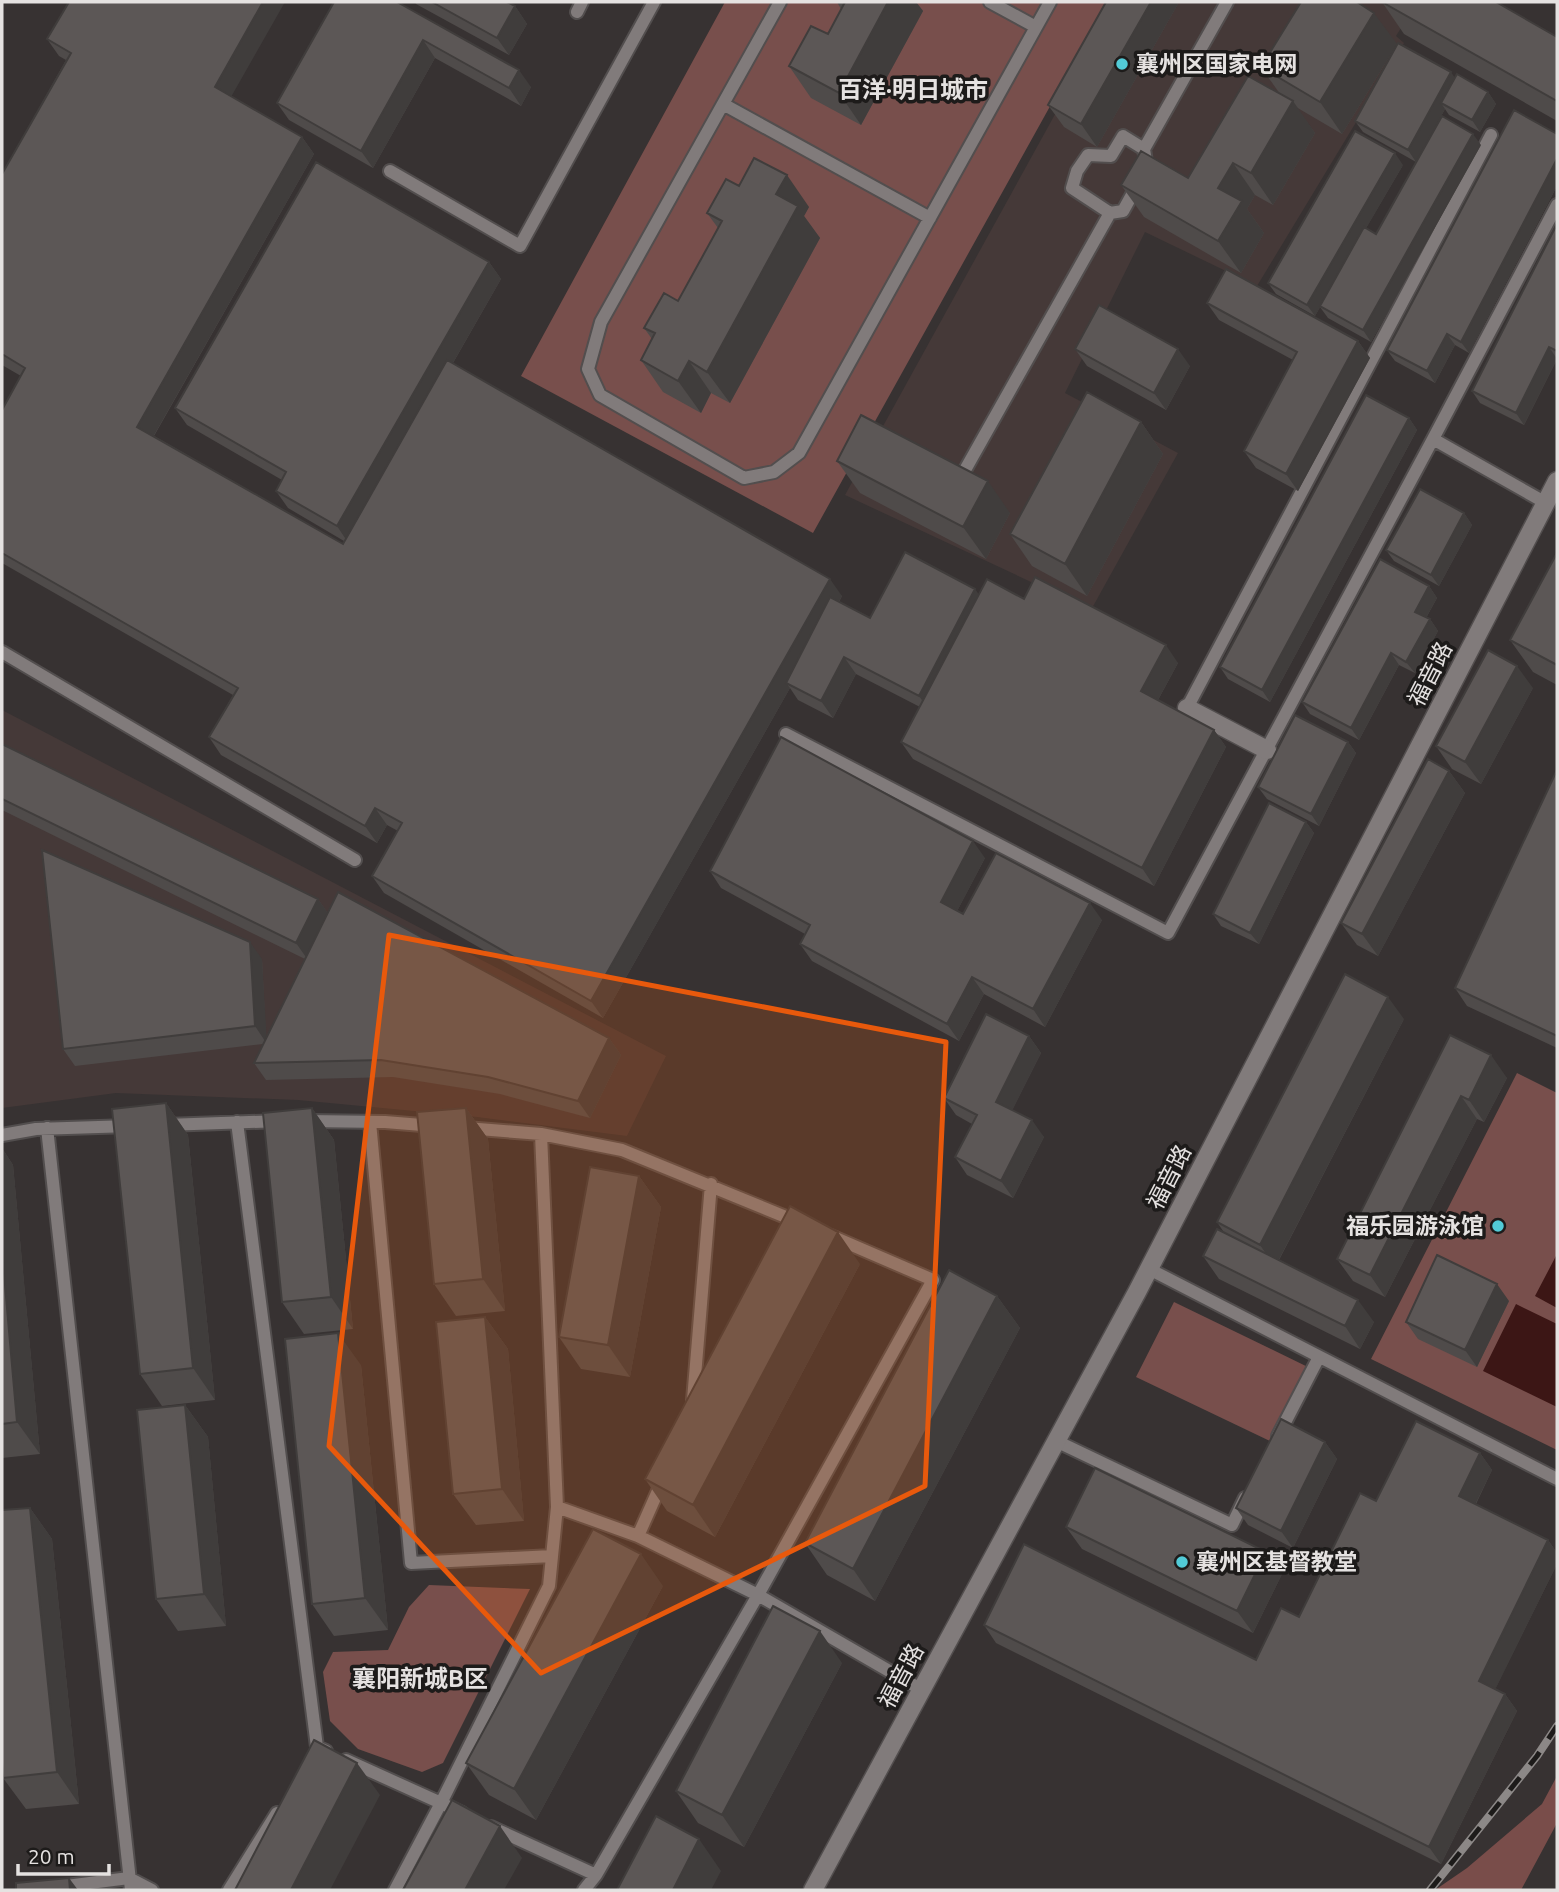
<svg xmlns="http://www.w3.org/2000/svg" width="1559" height="1892" font-family="Ubuntu,'Noto Sans SC',sans-serif">
<style>
.built{fill:#453938}
.green{fill:#784f4c}
.forest{fill:#794d4a}
.water{fill:#3c1615}
.lines{fill:none;stroke-linecap:round;stroke-linejoin:round}
.service-casing{stroke:#524e4e;stroke-width:16}
.minor-casing{stroke:#524e4e;stroke-width:21}
.service{stroke:#817b7b;stroke-width:12}
.minor{stroke:#817b7b;stroke-width:18}
.rail-casing{stroke:#8c8887;stroke-width:8}
.rail{stroke:#1d1b1a;stroke-width:5;stroke-dasharray:16;stroke-linecap:butt}
.wall{fill:#4f4b4a}
.shaded-wall{fill:#403d3c}
.building{fill:#5c5756;stroke:#403d3c;stroke-width:2}
.marked{fill:#e8590c;fill-opacity:0.2;stroke:#e8590c;stroke-width:5;stroke-linejoin:round}
.poi-dot{fill:#52cbd7;stroke:#1d1b1a;stroke-width:2.5}
.labels{text-anchor:middle;stroke-width:7;stroke-linejoin:round;paint-order:stroke}
.poi-label{font-size:23px;font-weight:bold;fill:#e5e2e1;stroke:#1d1b1a;text-anchor:start}
.street-label{font-size:23px;fill:#e5e2e1;stroke:#1d1b1a}
.neighbourhood-label{font-size:24px;font-weight:bold;fill:#e5e2e1;stroke:#1d1b1a}
</style>
<rect width="100%" height="100%" fill="#373232"/>
<path class="built" d="M 1117,2 L 1417,2 L 1396,36 L 1404,43 L 1257,286 L 1145,232 L 1065,393 L 1178,453 L 1091,610 L 845,495 Z
M 2,710 L 666,1056 L 627,1136 L 477,1117 L 298,1100 L 116,1093 L 2,1108 Z"/>
<path class="green" d="M 725,2 L 1108,2 L 813,533 L 521,376 Z
M 1517,1073 L 1557,1093 L 1557,1450 L 1371,1359 Z
M 1174,1302 L 1312,1369 L 1274,1443 L 1136,1377 Z
M 429,1585 L 530,1589 L 443,1763 L 422,1772 L 358,1749 L 330,1721 L 323,1672 L 333,1652 L 388,1650 L 409,1607 Z"/>
<path class="forest" d="M 1557,1776 L 1557,1823 L 1521,1890 L 1435,1890 L 1467,1868 L 1542,1804 Z"/>
<path class="water" d="M 1557,1254 L 1557,1308 L 1535,1296 Z
M 1516,1304 L 1557,1324 L 1557,1407 L 1483,1371 Z"/>
<g class="lines">
<g class="service-casing">
<path id="service" d="M 780,2 L 601,322 L 588,369 L 600,395 L 744,478 L 774,472 L 799,453 L 1050,2
M 990,2 L 1036,27
M 577,12 L 582,2
M 723,104 L 930,218
M 1147,168 L 1144,149 L 1227,2
M 390,171 L 520,246 L 654,2
M 1138,184 L 1123,211 L 1110,213 L 1072,188 L 1077,171 L 1088,155 L 1111,156 L 1123,136 L 1144,149
M 1433,439 L 1557,205
M 965,470 L 1110,213
M 2,652 L 355,860
M 1187,708 L 1491,135
M 786,734 L 1168,933 L 1433,439 L 1546,503
M 306,1121 L 385,1122 L 434,1126
M 237,1122 L 317,1747 L 326,1751
M 370,1122 L 411,1563 L 552,1556
M 166,1125 L 281,1121
M 47,1128 L 131,1890
M 466,1128 L 541,1134 L 557,1507 L 638,1536 L 758,1595 L 922,1690
M 541,1134 L 622,1150 L 798,1222
M 2,1135 L 36,1129 L 130,1126
M 1149,1269 L 1557,1479
M 693,1400 L 711,1184
M 1278,1436 L 1319,1357
M 1056,1441 L 1232,1525 L 1245,1498
M 638,1536 L 662,1482
M 346,1760 L 441,1803 L 549,1586 L 557,1507
M 491,1827 L 596,1875 L 758,1595 L 933,1280 L 831,1236
M 35,1890 L 129,1878 L 152,1890
M 229,1890 L 277,1813
M 395,1890 L 441,1803 L 462,1813
M 584,1890 L 596,1875"/>
</g>
<g class="minor-casing">
<path id="minor" d="M 1187,708 L 1267,750
M 813,1890 L 1137,1292 L 1557,481"/>
</g>
<use href="#service" class="service"/>
<use href="#minor" class="minor"/>
<g class="rail-casing">
<path id="rail" d="M 1430,1890 L 1537,1756 L 1557,1726"/>
</g>
<use href="#rail" class="rail"/>
</g>
<path class="wall" d="M 334,2 L 531,87 L 521,106 L 435,58 L 373,168 L 289,120 L 277,103 Z
M 415,2 L 507,2 L 515,6 L 527,24 L 509,55 L 416,4 Z
M 837,2 L 916,2 L 923,11 L 861,125 L 811,98 L 789,66 L 828,34 L 841,9 Z
M 1106,2 L 1179,2 L 1097,147 L 1064,127 L 1048,105 Z
M 1382,2 L 1557,37 L 1557,121 L 1404,34 Z
M 47,39 L 231,97 L 302,137 L 314,154 L 154,436 L 343,544 L 344,541 L 288,508 L 276,491 L 282,480 L 187,425 L 175,408 L 489,262 L 501,279 L 453,363 L 842,596 L 839,602 L 870,618 L 979,595 L 1024,599 L 1178,663 L 1158,700 L 1214,730 L 1226,747 L 1154,886 L 913,759 L 901,742 L 920,707 L 856,674 L 833,718 L 798,700 L 790,688 L 603,1018 L 384,893 L 372,876 L 398,831 L 387,825 L 377,843 L 221,755 L 209,737 L 233,695 L 2,563 L 2,410 L 21,376 L 2,365 L 2,174 L 66,60 L 59,56 Z
M 1397,44 L 1342,134 L 1296,107 L 1315,133 L 1273,205 L 1255,195 L 1247,209 L 1264,233 L 1241,273 L 1144,217 L 1121,185 L 1188,178 L 1280,94 L 1261,67 Z
M 1455,78 L 1488,92 L 1496,104 L 1480,132 L 1449,115 L 1445,109 L 1416,162 L 1363,132 L 1355,121 Z
M 1557,134 L 1557,186 L 1469,353 L 1455,345 L 1435,383 L 1395,361 L 1387,350 Z
M 1481,145 L 1371,342 L 1328,318 L 1320,307 L 1315,316 L 1276,294 L 1268,283 L 1403,165 L 1366,228 L 1376,234 Z
M 739,186 L 809,207 L 804,216 L 820,238 L 730,403 L 711,393 L 701,413 L 663,392 L 641,360 L 652,339 L 644,328 L 678,301 L 718,228 L 707,213 Z
M 1557,224 L 1557,359 L 1524,425 L 1480,403 L 1472,391 Z
M 1207,303 L 1358,341 L 1370,358 L 1298,491 L 1256,468 L 1244,451 L 1293,360 L 1219,320 Z
M 1075,349 L 1190,366 L 1166,410 L 1087,366 Z
M 1409,418 L 1417,430 L 1270,702 L 1228,679 L 1220,667 Z
M 1141,422 L 1163,454 L 1087,596 L 1032,566 L 1010,534 Z
M 837,461 L 1010,513 L 986,559 L 860,493 Z
M 1464,513 L 1472,525 L 1439,586 L 1394,561 L 1386,550 Z
M 1557,553 L 1557,685 L 1533,672 L 1510,640 Z
M 1429,586 L 1437,598 L 1426,618 L 1430,619 L 1438,631 L 1415,673 L 1399,665 L 1359,740 L 1310,714 L 1302,702 Z
M 1533,688 L 1481,784 L 1452,769 L 1436,746 Z
M 1348,742 L 1356,753 L 1319,826 L 1267,799 L 1258,787 Z
M 2,744 L 318,899 L 327,912 L 609,1038 L 621,1055 L 590,1118 L 500,1094 L 393,1077 L 266,1080 L 254,1063 L 263,1044 L 75,1066 L 63,1049 L 262,959 L 266,1038 L 305,959 L 2,810 Z
M 1557,770 L 1557,1048 L 1467,1006 L 1455,988 Z
M 1449,771 L 1465,793 L 1378,956 L 1357,945 L 1341,923 Z
M 1306,822 L 1314,833 L 1259,944 L 1221,926 L 1213,914 Z
M 985,858 L 957,911 L 963,914 L 1102,920 L 1045,1027 L 984,994 L 959,1041 L 812,961 L 800,944 L 805,934 L 721,888 L 710,871 Z
M 1404,1019 L 1279,1260 L 1374,1322 L 1360,1349 L 1219,1279 L 1203,1256 L 1225,1234 L 1217,1222 Z
M 1450,1035 L 1507,1078 L 1484,1122 L 1477,1119 L 1385,1297 L 1353,1281 L 1337,1259 Z
M 1029,1036 L 1041,1053 L 1012,1110 L 1044,1137 L 1013,1198 L 967,1175 L 955,1157 L 972,1124 L 956,1115 L 944,1098 Z
M 166,1103 L 188,1135 L 215,1400 L 162,1406 L 140,1374 Z
M 312,1108 L 334,1140 L 353,1329 L 304,1334 L 282,1302 Z
M 466,1108 L 488,1139 L 505,1311 L 456,1316 L 434,1284 Z
M 2,1148 L 13,1165 L 40,1454 L 2,1458 Z
M 639,1176 L 661,1207 L 630,1377 L 581,1369 L 559,1337 Z
M 860,1264 L 715,1537 L 667,1511 L 645,1479 Z
M 997,1296 L 1020,1328 L 875,1601 L 827,1575 L 805,1543 Z
M 1509,1301 L 1477,1367 L 1418,1339 L 1406,1322 Z
M 485,1317 L 508,1349 L 524,1521 L 476,1525 L 453,1494 Z
M 361,1365 L 388,1630 L 334,1636 L 312,1604 Z
M 185,1405 L 208,1437 L 226,1626 L 178,1631 L 156,1599 Z
M 1325,1442 L 1337,1459 L 1293,1548 L 1248,1525 L 1236,1508 Z
M 1480,1453 L 1492,1470 L 1476,1504 L 1548,1540 L 1557,1553 L 1557,1564 L 1495,1689 L 1505,1694 L 1517,1711 L 1441,1864 L 996,1643 L 984,1625 L 1256,1660 L 1299,1617 L 1376,1501 Z
M 30,1508 L 52,1539 L 79,1804 L 26,1809 L 3,1778 Z
M 1066,1527 L 1266,1552 L 1282,1574 L 1253,1633 L 1082,1549 Z
M 663,1586 L 536,1820 L 489,1795 L 466,1763 Z
M 842,1663 L 744,1847 L 698,1823 L 676,1791 Z"/>
<path class="shaded-wall" d="M 263,2 L 285,2 L 227,104 L 215,87 Z
M 888,2 L 916,2 L 923,11 L 861,125 L 839,93 Z
M 1151,2 L 1179,2 L 1097,147 L 1081,124 Z
M 515,6 L 527,24 L 509,55 L 497,38 Z
M 1374,13 L 1397,44 L 1342,134 L 1320,102 Z
M 423,40 L 435,58 L 373,168 L 361,151 Z
M 519,70 L 531,87 L 521,106 L 509,88 Z
M 1451,72 L 1459,84 L 1441,103 L 1445,109 L 1416,162 L 1408,150 Z
M 1488,92 L 1496,104 L 1480,132 L 1472,120 Z
M 1293,101 L 1315,133 L 1273,205 L 1251,173 Z
M 1473,134 L 1481,145 L 1371,342 L 1363,330 Z
M 302,137 L 314,154 L 149,444 L 137,427 Z
M 1395,153 L 1403,165 L 1315,316 L 1307,305 Z
M 1557,159 L 1557,186 L 1469,353 L 1461,342 Z
M 1233,163 L 1255,195 L 1247,209 L 1264,233 L 1241,273 L 1218,241 L 1218,188 Z
M 787,175 L 809,207 L 804,216 L 820,238 L 730,403 L 707,372 L 776,194 Z
M 489,262 L 501,279 L 349,544 L 337,526 Z
M 1447,334 L 1455,345 L 1435,383 L 1427,371 Z
M 1358,341 L 1370,358 L 1298,491 L 1286,474 Z
M 1549,347 L 1557,359 L 1524,425 L 1516,413 Z
M 1178,349 L 1190,366 L 1166,410 L 1154,393 Z
M 689,361 L 711,393 L 701,413 L 678,381 Z
M 1409,418 L 1417,430 L 1270,702 L 1262,690 Z
M 1141,422 L 1163,454 L 1087,596 L 1065,564 Z
M 988,481 L 1010,513 L 986,559 L 963,527 Z
M 1464,513 L 1472,525 L 1439,586 L 1431,575 Z
M 830,579 L 842,596 L 791,686 L 786,683 L 790,688 L 603,1018 L 591,1001 Z
M 1429,586 L 1437,598 L 1423,623 L 1415,612 Z
M 975,589 L 987,606 L 931,713 L 919,696 Z
M 1430,619 L 1438,631 L 1415,673 L 1406,662 Z
M 1166,645 L 1178,663 L 1153,709 L 1141,691 Z
M 1391,653 L 1399,665 L 1359,740 L 1351,728 Z
M 844,657 L 856,674 L 833,718 L 821,701 Z
M 1517,666 L 1533,688 L 1481,784 L 1465,762 Z
M 1214,730 L 1226,747 L 1154,886 L 1142,868 Z
M 1348,742 L 1356,753 L 1319,826 L 1311,814 Z
M 1449,771 L 1465,793 L 1378,956 L 1362,934 Z
M 375,808 L 387,825 L 377,843 L 365,826 Z
M 1306,822 L 1314,833 L 1259,944 L 1250,933 Z
M 973,841 L 985,858 L 953,919 L 941,902 Z
M 318,899 L 330,916 L 308,960 L 296,943 Z
M 1090,903 L 1102,920 L 1045,1027 L 1033,1009 Z
M 250,942 L 262,959 L 267,1044 L 255,1026 Z
M 972,977 L 984,994 L 959,1041 L 947,1024 Z
M 1388,997 L 1404,1019 L 1275,1267 L 1260,1245 Z
M 1029,1036 L 1041,1053 L 1008,1119 L 996,1102 Z
M 609,1038 L 621,1055 L 590,1118 L 578,1101 Z
M 1491,1055 L 1507,1078 L 1484,1122 L 1469,1100 Z
M 1461,1096 L 1477,1119 L 1385,1297 L 1370,1275 Z
M 166,1103 L 188,1135 L 215,1400 L 193,1368 Z
M 312,1108 L 334,1140 L 353,1329 L 331,1297 Z
M 466,1108 L 488,1139 L 505,1311 L 483,1279 Z
M 1032,1120 L 1044,1137 L 1013,1198 L 1001,1181 Z
M 2,1148 L 13,1165 L 40,1454 L 17,1422 L 2,1251 Z
M 639,1176 L 661,1207 L 630,1377 L 608,1345 Z
M 838,1232 L 860,1264 L 715,1537 L 693,1505 Z
M 1497,1284 L 1509,1301 L 1477,1367 L 1465,1350 Z
M 997,1296 L 1020,1328 L 875,1601 L 853,1569 Z
M 1358,1300 L 1374,1322 L 1360,1349 L 1345,1326 Z
M 485,1317 L 508,1349 L 524,1521 L 502,1489 Z
M 338,1333 L 361,1365 L 388,1630 L 365,1598 Z
M 185,1405 L 208,1437 L 226,1626 L 204,1594 Z
M 1325,1442 L 1337,1459 L 1293,1548 L 1281,1531 Z
M 1480,1453 L 1492,1470 L 1471,1513 L 1459,1496 Z
M 30,1508 L 52,1539 L 79,1804 L 57,1772 Z
M 1548,1540 L 1557,1553 L 1557,1564 L 1491,1698 L 1479,1681 Z
M 1266,1552 L 1282,1574 L 1253,1633 L 1237,1611 Z
M 641,1554 L 663,1586 L 536,1820 L 514,1789 Z
M 820,1631 L 842,1663 L 744,1847 L 722,1815 Z
M 1505,1694 L 1517,1711 L 1441,1864 L 1429,1847 Z
M 357,1763 L 380,1795 L 330,1890 L 291,1890 Z
M 500,1826 L 522,1858 L 504,1890 L 465,1890 Z
M 699,1839 L 721,1871 L 711,1890 L 673,1890 Z
M 69,1878 L 78,1890 L 70,1890 Z"/>
<path class="building" d="M 69,2 L 263,2 L 215,87 L 302,137 L 137,427 L 343,544 L 447,360 L 830,579 L 591,1001 L 372,876 L 402,823 L 375,808 L 365,826 L 209,737 L 238,688 L 2,553 L 2,410 L 25,368 L 2,354 L 2,174 L 71,53 L 47,39 Z
M 334,2 L 397,2 L 519,70 L 509,88 L 423,40 L 361,151 L 277,103 Z
M 432,2 L 507,2 L 515,6 L 497,38 Z
M 845,2 L 888,2 L 839,93 L 789,66 L 811,26 L 828,34 Z
M 1106,2 L 1151,2 L 1081,124 L 1048,105 Z
M 1301,2 L 1357,2 L 1374,13 L 1320,102 L 1261,67 Z
M 1382,2 L 1496,2 L 1557,37 L 1557,101 Z
M 1398,43 L 1451,72 L 1408,150 L 1355,121 Z
M 1457,74 L 1488,92 L 1472,120 L 1441,103 Z
M 1248,76 L 1293,101 L 1251,173 L 1233,163 L 1218,188 L 1242,201 L 1218,241 L 1121,185 L 1141,151 L 1188,178 Z
M 1514,110 L 1557,134 L 1557,159 L 1461,342 L 1447,334 L 1427,371 L 1387,350 Z
M 1442,116 L 1473,134 L 1363,330 L 1320,306 L 1364,227 L 1376,234 Z
M 1355,131 L 1395,153 L 1307,305 L 1268,283 Z
M 754,158 L 787,175 L 776,194 L 798,206 L 707,372 L 689,361 L 678,381 L 641,360 L 655,333 L 644,328 L 664,293 L 678,301 L 722,221 L 707,213 L 726,179 L 739,186 Z
M 316,162 L 489,262 L 337,526 L 276,491 L 286,472 L 175,408 Z
M 1557,224 L 1557,351 L 1549,347 L 1516,413 L 1472,391 Z
M 1226,269 L 1358,341 L 1286,474 L 1244,451 L 1297,352 L 1207,303 Z
M 1099,305 L 1178,349 L 1154,393 L 1075,349 Z
M 1087,392 L 1141,422 L 1065,564 L 1010,534 Z
M 1366,395 L 1409,418 L 1262,690 L 1220,667 Z
M 861,415 L 988,481 L 963,527 L 837,461 Z
M 1420,489 L 1464,513 L 1431,575 L 1386,550 Z
M 905,552 L 975,589 L 919,696 L 844,657 L 821,701 L 786,683 L 830,597 L 870,618 Z
M 1557,553 L 1557,665 L 1510,640 Z
M 1380,559 L 1429,586 L 1415,612 L 1430,619 L 1406,662 L 1391,653 L 1351,728 L 1302,702 Z
M 1035,577 L 1166,645 L 1141,691 L 1214,730 L 1142,868 L 901,742 L 987,579 L 1024,599 Z
M 1488,650 L 1517,666 L 1465,762 L 1436,746 Z
M 1295,715 L 1348,742 L 1311,814 L 1258,787 Z
M 781,737 L 973,841 L 941,902 L 963,914 L 996,853 L 1090,903 L 1033,1009 L 972,977 L 947,1024 L 800,944 L 810,925 L 710,871 Z
M 2,744 L 318,899 L 296,943 L 2,799 Z
M 1428,759 L 1449,771 L 1362,934 L 1341,923 Z
M 1557,770 L 1557,1036 L 1455,988 Z
M 1269,803 L 1306,822 L 1250,933 L 1213,914 Z
M 42,850 L 250,942 L 255,1026 L 63,1049 Z
M 338,892 L 609,1038 L 578,1101 L 488,1077 L 381,1060 L 254,1063 Z
M 1345,974 L 1388,997 L 1260,1245 L 1217,1222 Z
M 986,1014 L 1029,1036 L 996,1102 L 1032,1120 L 1001,1181 L 955,1157 L 977,1115 L 944,1098 Z
M 1450,1035 L 1491,1055 L 1469,1100 L 1461,1096 L 1370,1275 L 1337,1259 Z
M 166,1103 L 193,1368 L 140,1374 L 112,1109 Z
M 312,1108 L 331,1297 L 282,1302 L 263,1113 Z
M 466,1108 L 483,1279 L 434,1284 L 417,1112 Z
M 590,1167 L 639,1176 L 608,1345 L 559,1337 Z
M 790,1206 L 838,1232 L 693,1505 L 645,1479 Z
M 1217,1229 L 1358,1300 L 1345,1326 L 1203,1256 Z
M 2,1251 L 17,1422 L 2,1424 Z
M 1437,1255 L 1497,1284 L 1465,1350 L 1406,1322 Z
M 949,1270 L 997,1296 L 853,1569 L 805,1543 Z
M 485,1317 L 502,1489 L 453,1494 L 436,1322 Z
M 338,1333 L 365,1598 L 312,1604 L 285,1339 Z
M 185,1405 L 204,1594 L 156,1599 L 137,1410 Z
M 1281,1419 L 1325,1442 L 1281,1531 L 1236,1508 Z
M 1416,1421 L 1480,1453 L 1459,1496 L 1548,1540 L 1479,1681 L 1505,1694 L 1429,1847 L 984,1625 L 1024,1544 L 1256,1660 L 1281,1608 L 1299,1617 L 1360,1493 L 1376,1501 Z
M 1095,1468 L 1266,1552 L 1237,1611 L 1066,1527 Z
M 30,1508 L 57,1772 L 3,1778 L 2,1763 L 2,1510 Z
M 593,1529 L 641,1554 L 514,1789 L 466,1763 Z
M 773,1606 L 820,1631 L 722,1815 L 676,1791 Z
M 314,1740 L 357,1763 L 291,1890 L 235,1890 Z
M 452,1800 L 500,1826 L 465,1890 L 403,1890 Z
M 656,1816 L 699,1839 L 673,1890 L 617,1890 Z
M 69,1878 L 70,1890 L 16,1890 L 16,1883 Z"/>
<path class="marked" d="M 389,935 L 946,1042 L 925,1486 L 541,1673 L 329,1446 Z"/>
<g class="poi-dot">
<circle cx="1122" cy="64" r="7"/>
<circle cx="1498" cy="1226" r="7"/>
<circle cx="1182" cy="1562" r="7"/>
</g>
<g class="labels">
<g class="poi-label">
<text x="1136" y="72">襄州区国家电网</text>
<text x="1484" y="1234" text-anchor="end">福乐园游泳馆</text>
<text x="1196" y="1570">襄州区基督教堂</text>
</g>
<g class="street-label">
<text transform="translate(1430 674) rotate(-63)" y="8">福音路</text>
<text transform="translate(1169 1177) rotate(-63)" y="8">福音路</text>
<text transform="translate(901 1676) rotate(-62)" y="8">福音路</text>
</g>
<g class="neighbourhood-label">
<text x="913" y="98">百洋·明日城市</text>
<text x="420" y="1687">襄阳新城B区</text>
</g>
</g>
<rect width="1559" height="1892" fill="none" stroke="#e5e2e1" stroke-width="7"/>
<path d="M18 1864v10h91v-10" fill="none" stroke="#e5e2e1" stroke-width="3.5"/>
<text x="28" y="1864" font-size="21" fill="#e5e2e1" stroke="#1d1b1a" stroke-width="5" paint-order="stroke">20 m</text>
</svg>
